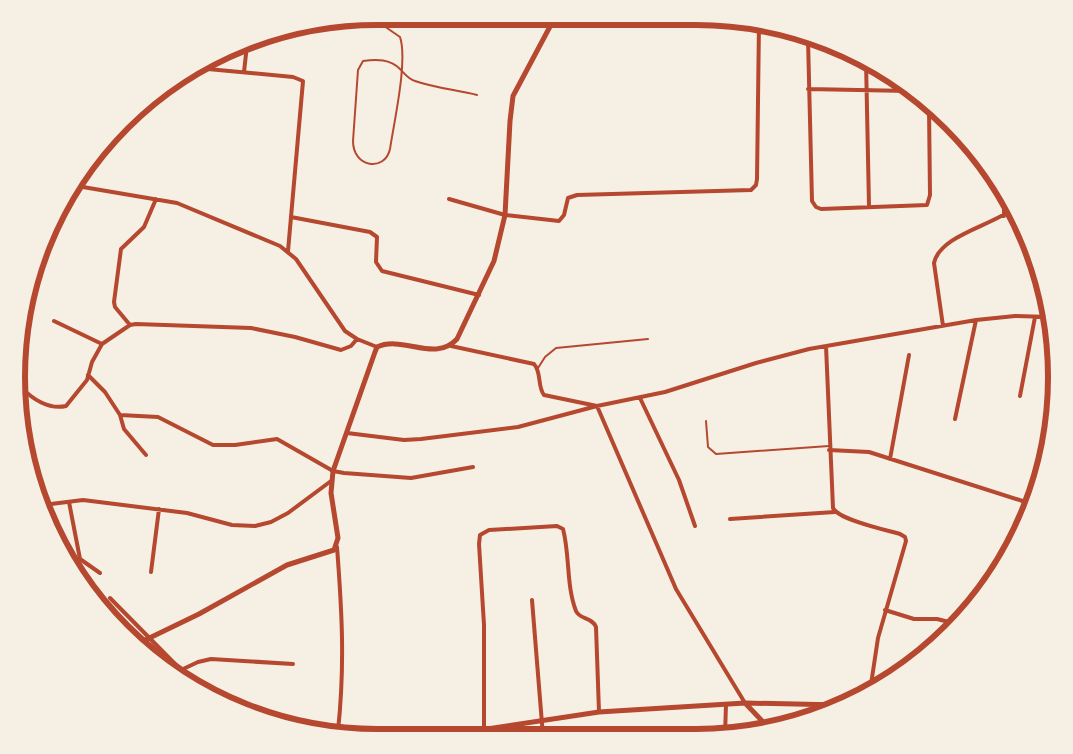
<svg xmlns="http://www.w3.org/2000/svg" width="1073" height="754" font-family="Poppins,sans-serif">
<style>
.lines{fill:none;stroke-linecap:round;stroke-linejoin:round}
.service{stroke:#b5482f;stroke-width:2}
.minor{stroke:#b5482f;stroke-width:4}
.tertiary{stroke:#b5482f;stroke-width:5}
.rim{fill:none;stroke:#b5482f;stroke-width:6}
</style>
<rect width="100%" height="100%" fill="#f6efe4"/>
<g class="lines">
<path class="service" d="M 371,17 L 400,37 C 408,61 394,122 390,149 C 385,172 353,168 353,141 L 358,70 L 363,61 C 377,59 390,59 400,69 C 405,74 408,79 415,81 C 435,88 457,90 477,95
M 673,25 L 675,22
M 538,368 L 545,357 L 556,348 L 648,339
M 706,421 L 708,447 L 716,454 L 829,446"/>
<path class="minor" d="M 808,39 L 812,201 L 816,207 L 821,209 L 927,205 L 930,195 L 929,108
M 866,61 L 869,206
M 197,68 L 293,77 L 303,81 L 288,251
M 244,72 L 247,45
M 808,89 L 909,91
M 77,186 L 177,203 L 280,246 L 296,259 L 345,331 L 357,339 L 377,347
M 1004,190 L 1004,216
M 449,199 L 505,215 L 559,221 L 564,215 L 568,198 L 577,195 L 751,190 L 756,185 L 757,179 L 759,23
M 291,217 L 370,232 L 377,237 L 376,262 L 382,271 L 479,295
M 54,321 L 102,344
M 130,325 L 115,307 L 114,302 L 121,249 L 144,227 L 156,199
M 943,326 L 934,263 C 940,235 992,226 1014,208
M 451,346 L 534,364 C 542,373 537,386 544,395 L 597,406 L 665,392 L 756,363 L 809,349 L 976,320 L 1015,316 L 1051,317
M 826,346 L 833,508 C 839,520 886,530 900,534 L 905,537 L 906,541 L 878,638 L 870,691
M 88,375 L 105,392 L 120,415 L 158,417 L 213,445 L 235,445 L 277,439 L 333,471 L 344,473 L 411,478 L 473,467
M 21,387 C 32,399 49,410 66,406 L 87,380 L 92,362 L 102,344 L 130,325 L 136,324 L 251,328 L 295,337 L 341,350 L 351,346 L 357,339
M 1020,396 L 1035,317
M 640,398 L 679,480 L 695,526
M 120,415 L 124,429 L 146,455
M 955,419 L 976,320
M 347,433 L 404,440 L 421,439 L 518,427 L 597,406 L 676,589 L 745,703
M 829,450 L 869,452 L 1032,504
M 890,459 L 909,355
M 69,502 L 80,559 L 100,573
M 43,505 L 83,500 L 187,513 L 232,525 L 255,526 L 271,522 L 288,513 L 331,481
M 730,519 L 835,512
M 337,547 C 342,612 345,665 338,731
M 151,572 L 159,509
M 110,598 L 181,670 L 198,662 L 211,659 L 293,664
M 532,600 L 543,736
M 885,610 L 914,619 L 937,619 L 957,624
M 484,729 L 484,625 L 479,544 L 480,535 L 489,530 L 557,526 L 563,529 C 570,555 566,585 576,611 C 580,620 592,617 596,627 L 599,712
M 725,735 L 726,704"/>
<path class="tertiary" d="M 137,644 L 199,614 L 287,565 L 334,550 L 338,538 L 331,493 L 333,471 L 375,352 L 377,347 C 403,335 435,363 457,339 L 494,261 L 505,215 L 510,121 L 513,96 L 554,19
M 745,703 L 840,705
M 306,729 L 440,736 L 599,712 L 745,703 L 768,727"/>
</g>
<path d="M0 0H1073V754H0ZM377 25H696A352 352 0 0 1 1048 377V377A352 352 0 0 1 696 729H377A352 352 0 0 1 25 377V377A352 352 0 0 1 377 25Z" fill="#f6efe4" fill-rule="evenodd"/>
<path class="rim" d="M377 25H696A352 352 0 0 1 1048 377V377A352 352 0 0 1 696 729H377A352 352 0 0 1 25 377V377A352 352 0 0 1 377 25Z"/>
</svg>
